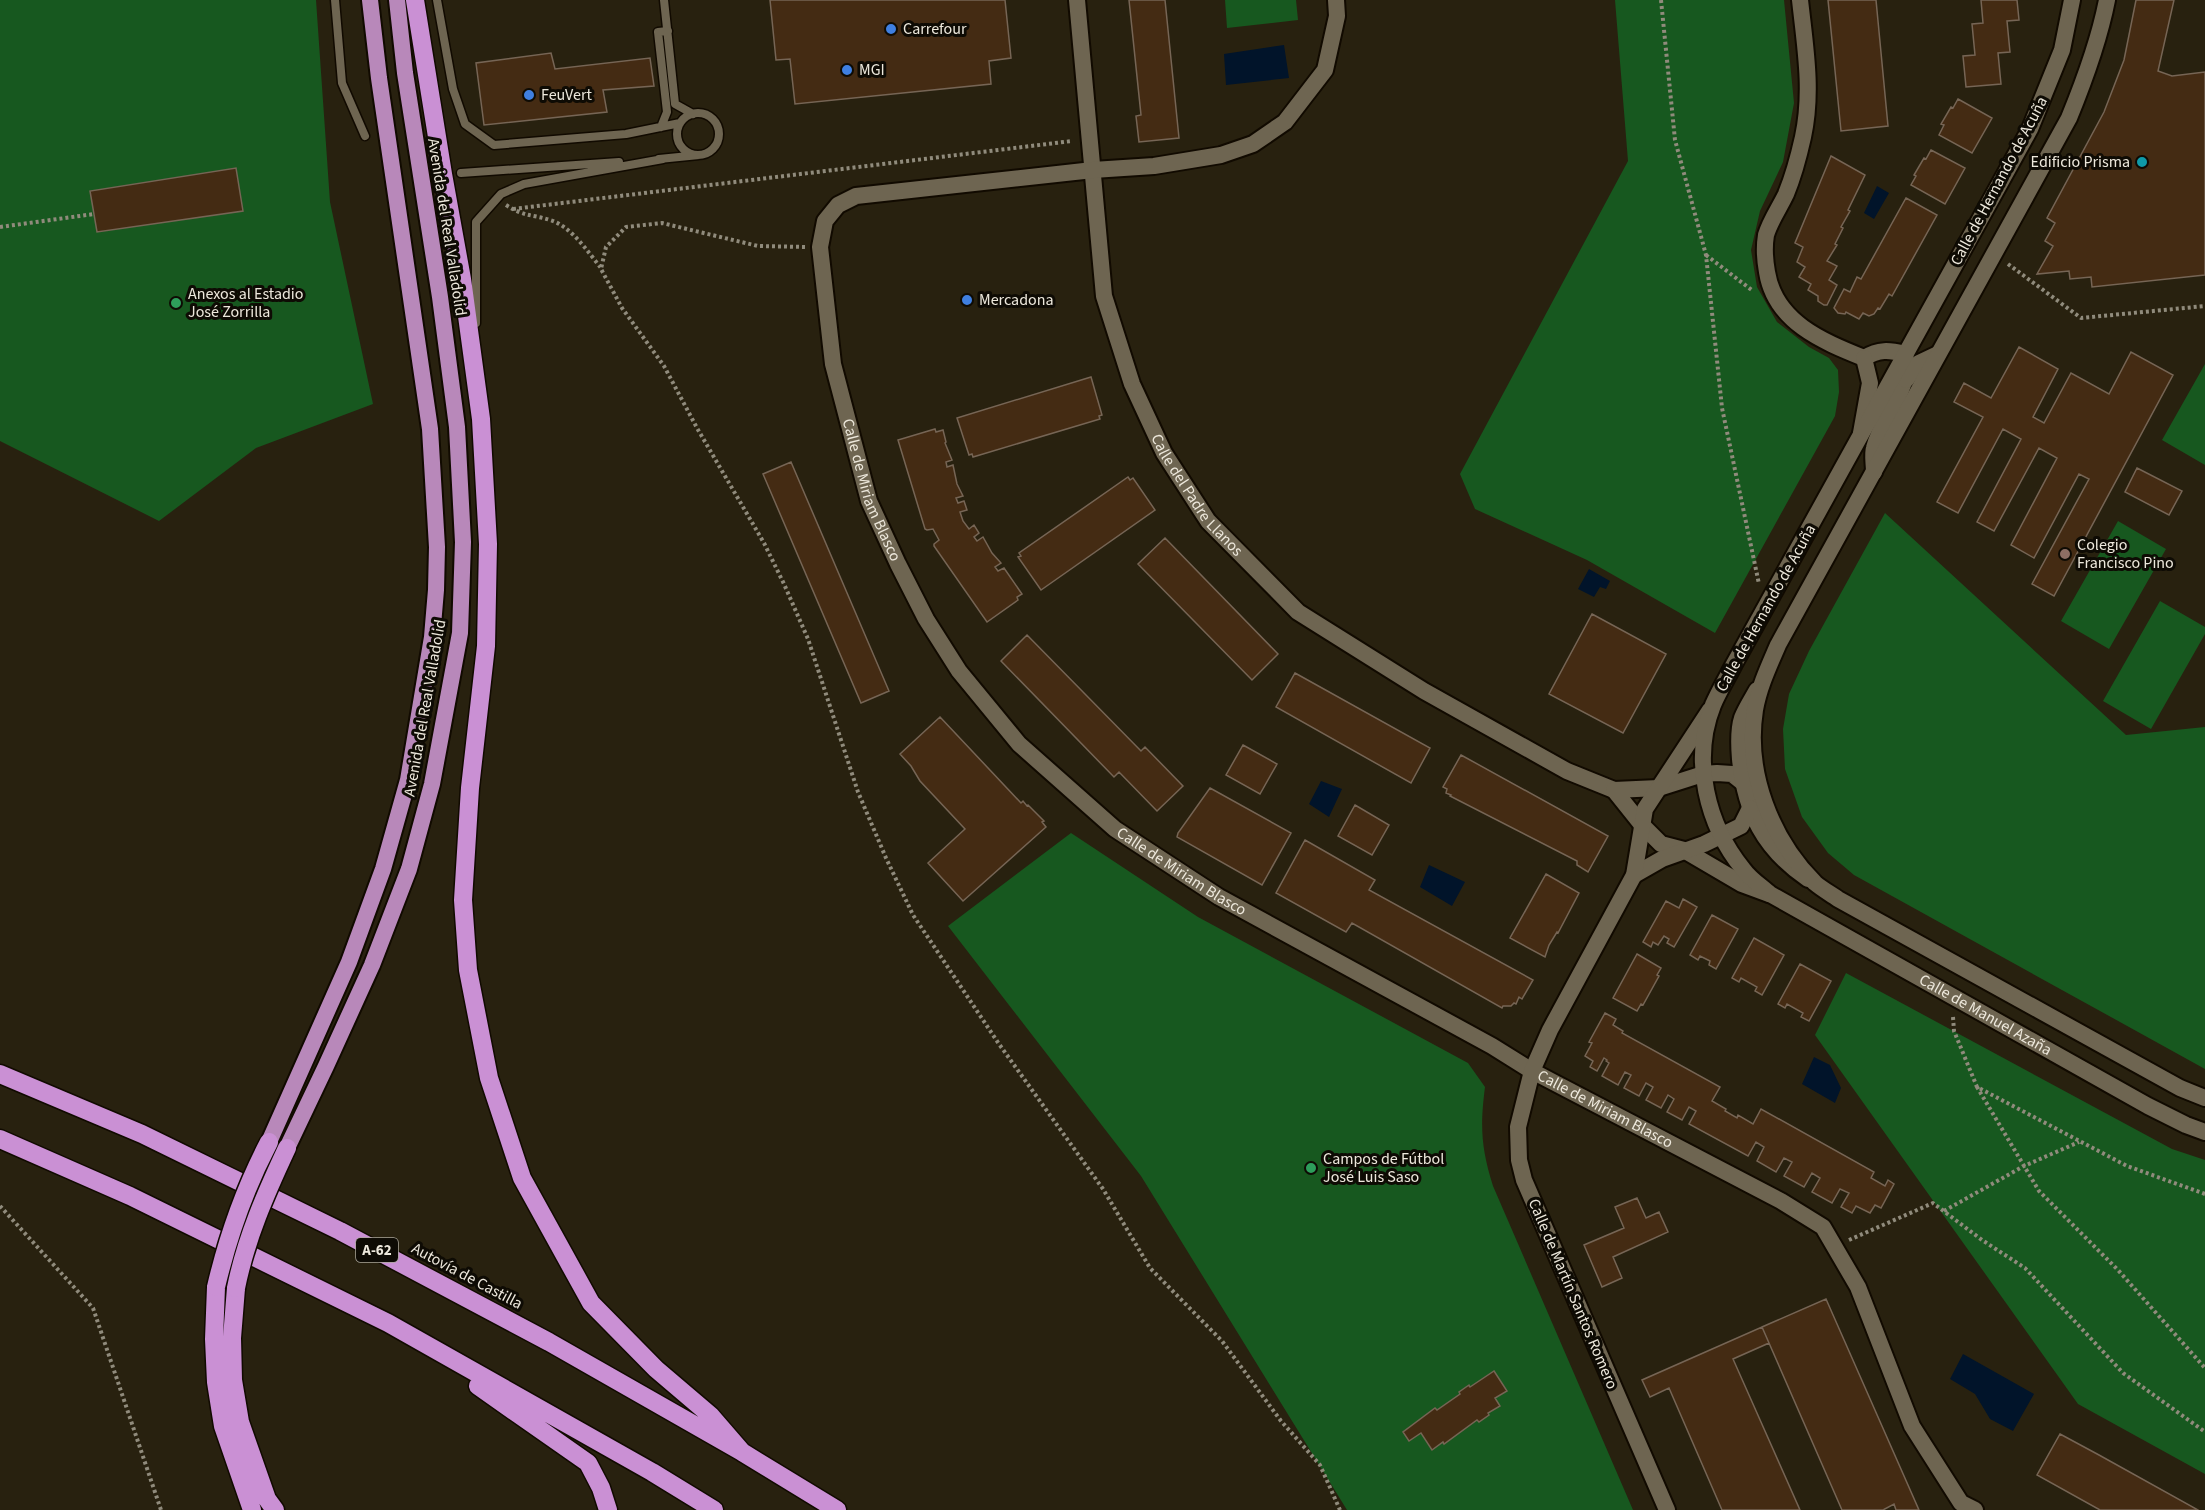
<svg xmlns="http://www.w3.org/2000/svg" width="2205" height="1510" viewBox="0 0 2205 1510" font-family="'Source Sans 3',sans-serif">
  <style>
    .green { fill: #17581f }
    .water { fill: #01142a }
    .building { fill: #442b13; stroke: #766555; stroke-width: 1.5 }
    .lines { fill: none; stroke-linecap: round; stroke-linejoin: round }
    .service-casing { stroke: #110a00; stroke-width: 11 }
    .minor-casing { stroke: #110a00; stroke-width: 20 }
    .tertiary-casing { stroke: #110a00; stroke-width: 20 }
    .trunk-casing { stroke: #110a00; stroke-width: 20 }
    .motorway-casing { stroke: #110a00; stroke-width: 21 }
    .path { stroke: #908b7c; stroke-width: 4; stroke-dasharray: 3 3; stroke-linecap: butt }
    .service { stroke: #6e6551; stroke-width: 8 }
    .minor { stroke: #6e6551; stroke-width: 16 }
    .tertiary { stroke: #6e6551; stroke-width: 16 }
    .trunk { stroke: #b888ba; stroke-width: 16 }
    .motorway { stroke: #ca90d4; stroke-width: 18 }
    .motorway-bridge-casing { stroke: #110a00; stroke-width: 21; stroke-linecap: butt }
    .motorway-bridge { stroke: #ca90d4; stroke-width: 18 }
    .shop-dot { fill: #3f7fe0; stroke: #0e0b04; stroke-width: 2 }
    .culture-dot { fill: #0f9aa8; stroke: #0e0b04; stroke-width: 2 }
    .leisure-dot { fill: #2e9e5b; stroke: #0e0b04; stroke-width: 2 }
    .education-dot { fill: #8d6e63; stroke: #0e0b04; stroke-width: 2 }
    .labels { text-anchor: middle; dominant-baseline: central; stroke-width: 6; stroke-linejoin: round; paint-order: stroke }
    .shield { fill: #0e0b04; stroke: #aaa69b; stroke-width: 1.5 }
    .shield-label { font-size: 15px; font-weight: bold; fill: #ede8dc }
    .poi-label { font-size: 16px; fill: #ede8dc; stroke: #0e0b04; text-anchor: start }
    .street-label { font-size: 16px; fill: #ede8dc; stroke: #0e0b04 }
  </style>
  <rect width="100%" height="100%" fill="#28210f"/>
  <path class="green" d="M0,0H316L330,202L373,404L256,448L159,521L0,441Z
    M1225,0H1296L1298,20L1227,28Z
    M1615,0H1784L1794,103L1783,162L1760,211L1751,250L1757,287L1777,322L1809,347L1829,358L1838,370L1839,392L1835,416L1715,633L1587,560L1475,509L1460,474L1628,161Z
    M2205,364V465L2162,440Z
    M1885,513L2126,735L2205,727V1069L1854,875L1828,853L1802,817L1785,769L1783,729L1789,694L1809,651Z
    M2118,521L2166,549L2109,649L2061,621Z
    M2160,601L2205,627V634L2151,729L2103,701Z
    M1071,833L1198,917L1468,1063L1485,1087C1480,1127 1481,1147 1493,1186L1633,1510H1347L1141,1176L948,926Z
    M1846,973L2172,1149L2205,1160V1474L2078,1404L1815,1035Z"/>
  <path class="water" d="M1284,45L1289,78L1226,85L1224,54Z
    M1877,186L1889,193L1874,219L1864,213Z
    M1589,569L1610,581L1606,589L1600,587L1594,597L1578,589Z
    M1321,781L1342,789L1329,817L1309,804Z
    M1429,865L1465,882L1452,906L1420,887Z
    M1814,1057L1830,1065L1841,1088L1835,1103L1802,1084Z
    M1963,1354L2034,1394L2013,1431L1990,1419L1975,1394L1950,1379Z"/>
  <path class="building" d="M770,0H1005L1011,58L989,61L991,84L795,104L790,59L776,60Z
    M1129,0H1165L1179,138L1139,142L1136,116L1141,115Z
    M1828,0H1876L1888,126L1841,131Z
    M1981,0H2017L2019,20L2007,21L2010,52L1998,53L2001,84L1966,87L1963,56L1975,55L1972,24L1983,23Z
    M2136,0H2174L2158,71L2172,76L2205,72V275L2092,287L2091,277L2070,279L2069,271L2037,274L2053,246L2045,241L2055,223L2047,218L2104,112L2124,60Z
    M551,53L555,69L650,58L654,86L603,90L607,112L484,125L476,63Z
    M1958,99L1992,118L1972,153L1939,135L1944,125L1941,124L1951,107L1953,108Z
    M1931,150L1965,168L1945,204L1911,185L1916,176L1914,175L1924,158L1926,159Z
    M1831,156L1865,175L1848,210L1850,211L1841,227L1843,228L1835,244L1837,245L1827,261L1837,266L1829,280L1837,285L1827,305H1824L1818,301V296L1808,290L1811,284L1799,277L1805,267L1797,262L1803,247L1795,243Z
    M236,168L243,211L97,232L90,191Z
    M236,168L243,211L97,232L90,191Z
    M1906,198L1937,215L1892,296L1889,294L1880,309L1878,308L1874,314L1869,316L1863,313L1859,319L1846,312L1845,314L1838,313L1834,308L1844,289L1850,292L1857,277L1861,279Z
    M2019,347L2058,369L2033,417L2044,423L2071,373L2109,394L2131,352L2173,375L2054,596L2032,584L2089,479L2079,474L2034,558L2011,545L2057,458L2039,448L1994,531L1977,522L2021,439L2003,429L1958,513L1937,502L1983,417L1954,402L1964,383L1991,398Z
    M1091,377L1102,415L1099,416L1100,419L973,457L972,454L969,455L957,418Z
    M935,429L936,432L943,430L946,442L945,443L952,460L946,462L947,467L953,465L957,484L963,496L956,498L958,503L964,501L967,510L960,512L963,521L969,529L974,525L979,533L974,537L977,541L983,537L992,553L1001,563L995,567L998,571L1004,568L1022,594L1017,597L1018,600L987,622L934,546V544L939,540L933,529L927,530L925,529L898,440Z
    M791,462L889,691L861,703L763,474Z
    M2137,468L2182,491L2169,515L2125,492Z
    M1128,477L1130,480L1133,478L1155,510L1041,590L1018,557L1021,556L1019,553Z
    M1165,538L1278,654L1252,680L1138,564Z
    M1592,614L1666,654L1623,733L1549,694Z
    M1027,635L1141,751L1145,747L1183,786L1157,811L1119,772L1114,777L1001,661Z
    M1295,673L1430,748L1411,783L1276,707Z
    M940,717L1021,803L1023,801L1027,806L1028,805L1044,821L1042,822L1046,827L963,901L928,863L965,829L920,781L911,766L900,754Z
    M1243,745L1277,764L1260,794L1226,775Z
    M1461,755L1608,836L1588,872L1577,865V861L1450,796L1451,795L1446,793L1447,789L1443,787Z
    M1210,788L1291,833L1262,885L1177,837L1178,833Z
    M1355,805L1389,825L1372,855L1338,836Z
    M1305,840L1375,880L1369,890L1533,980L1522,999L1519,997L1516,1004L1514,1003L1511,1006H1503L1502,1008L1352,923L1346,932L1276,893Z
    M1546,874L1579,893L1558,933L1557,932L1549,945L1545,957L1510,938Z
    M1683,899L1697,907L1674,947L1667,943L1669,939L1664,936L1658,945L1653,942L1651,947L1643,942L1666,901L1679,908Z
    M1712,915L1738,929L1716,969L1709,965L1710,961L1700,956L1698,960L1690,955Z
    M1754,938L1784,955L1762,995L1755,991L1757,987L1741,978L1739,982L1732,978Z
    M1637,954L1661,968L1657,975L1659,976L1643,1005L1641,1004L1637,1011L1613,998Z
    M1800,964L1831,981L1809,1021L1801,1017L1803,1013L1787,1004L1785,1008L1778,1004Z
    M1605,1013L1616,1019L1613,1025L1623,1031L1622,1033L1720,1087L1712,1101L1726,1109L1725,1111L1737,1118L1738,1115L1753,1124L1761,1109L1874,1172L1871,1178L1885,1186L1888,1180L1894,1184L1881,1208L1875,1205L1870,1213L1856,1206L1852,1213L1841,1207L1849,1193L1840,1189L1832,1203L1812,1192L1820,1178L1812,1173L1804,1187L1784,1176L1792,1162L1784,1158L1776,1172L1757,1161L1764,1147L1756,1142L1748,1156L1689,1124L1696,1111L1689,1107L1682,1120L1667,1112L1674,1099L1668,1095L1661,1108L1646,1100L1653,1087L1646,1083L1639,1096L1624,1088L1631,1075L1625,1072L1618,1085L1602,1076L1609,1063L1606,1061L1607,1060L1604,1058L1597,1071L1590,1067L1593,1061L1585,1056L1592,1043L1589,1042Z
    M1637,1198L1646,1218L1659,1212L1668,1232L1613,1257L1622,1278L1602,1287L1584,1245L1624,1228L1615,1207Z
    M1826,1299L1919,1510H1896L1894,1504L1883,1510H1842L1762,1327Z
    M1762,1327L1769,1343L1733,1359L1800,1510H1722L1669,1388L1650,1397L1642,1380Z
    M1494,1371L1507,1391L1495,1398L1500,1406L1488,1413L1489,1415L1479,1422L1477,1420L1444,1444L1443,1442L1432,1450L1421,1433L1409,1441L1403,1432L1435,1408L1437,1410L1460,1394L1459,1392L1469,1385L1470,1387Z
    M2060,1434L2099,1455L2198,1510H2100L2037,1475Z"/>
  <g class="lines">
    <g class="service-casing">
      <path id="service" d="M335,0L342,83L365,136
        M437,0L453,89L465,124L494,145L626,134L680,123
        M664,0L675,104L693,114
        M677 134a21 21 0 1 1 42 0a21 21 0 1 1-42 0Z
        M661,127L667,112L658,32L668,31
        M659,159L699,155
        M461,173L619,162
        M476,323V222L501,194L524,184L663,159"/>
    </g>
    <g class="minor-casing">
      <g id="minor">
        <path id="s1" d="M1077,0L1104,296L1132,384L1164,453L1208,521L1298,612L1424,691L1567,771L1614,790L1659,788L1703,774L1717,773L1732,774L1742,782"/>
        <path id="s2" d="M1336,0L1337,16L1325,70L1285,122L1253,144L1221,155L1154,166L1093,170L856,196L838,205L825,221L820,247L833,364L869,501L898,564L926,619L959,671L1019,744L1115,829L1219,897L1492,1046L1532,1071L1781,1201L1823,1227L1858,1287L1912,1426L1961,1503L1975,1510"/>
        <path d="M1800,0C1805,46 1813,91 1803,137C1799,155 1793,177 1786,194C1780,207 1770,221 1766,235C1764,247 1765,261 1767,272C1775,322 1822,341 1864,358"/>
        <path d="M1864,358C1879,349 1889,350 1905,354C1913,389 1882,416 1874,448C1872,455 1874,464 1874,472"/>
        <path d="M1906,380L1919,363L1938,354"/>
        <path d="M1861,433L1870,383L1864,358"/>
        <path d="M1757,690C1752,699 1746,708 1742,718C1738,730 1739,747 1740,759C1745,812 1764,849 1808,879"/>
        <path d="M1614,790L1642,825L1661,844L1684,850L1742,884L1769,894"/>
        <path d="M1634,875L1662,859L1704,844L1741,826L1750,808"/>
        <path d="M1667,1510L1524,1180L1519,1160L1518,1127L1532,1071L1550,1030L1634,875L1645,809L1710,710"/>
      </g>
    </g>
    <g class="tertiary-casing">
      <g id="tertiary">
        <path id="s3" d="M2072,0L2062,50L2030,129L1734,664C1727,678 1719,691 1713,705C1691,760 1707,825 1743,869C1750,879 1761,886 1770,894L2148,1106L2186,1125L2205,1132"/>
        <path d="M2107,0C2099,41 2085,79 2069,118L1778,645C1769,666 1759,687 1755,710C1745,772 1771,839 1815,883C1822,889 1831,894 1838,899L2180,1088L2205,1098"/>
      </g>
    </g>
    <g class="trunk-casing">
      <path id="trunk" d="M269,1142L349,962L383,869L408,780L432,637L436,590L437,547L430,429L379,78L370,0
        M287,1148L326,1066L372,965L409,869L432,784L460,633L463,542L457,427L440,297L405,73L397,0"/>
    </g>
    <g class="motorway-casing">
      <path id="motorway" d="M415,0L443,174L462,279L481,419L488,544L486,646L470,788L463,900L468,970L489,1078L522,1178L591,1303L656,1369L710,1415L742,1452
        M0,1074L142,1134L340,1231L549,1342L742,1452L837,1510
        M0,1139L130,1196L388,1323L652,1472L714,1510
        M216,1287L214,1339L216,1382L223,1426L252,1510
        M236,1288L232,1338L233,1380L240,1422L267,1499L275,1510
        M478,1386L588,1463L601,1488L608,1510"/>
    </g>
    <path class="path" d="M1661,0L1675,140L1706,255L1722,408L1759,584
      M506,205C525,217 531,214 550,220C571,226 588,252 601,268
      M513,209L1072,141
      M0,227L94,214
      M805,247L758,246L662,223L626,227L606,247L601,269L622,308L664,366L697,428L764,543L784,584L808,639L858,792L886,858L913,915L999,1044L1103,1189L1150,1268L1222,1341L1281,1421L1320,1465L1340,1510
      M1706,255L1753,291
      M2008,264L2081,318L2205,306
      M1953,1017L1954,1031L1977,1087
      M2205,1194L2127,1166L1977,1087L2039,1191L2118,1270L2205,1368
      M0,1206L93,1308L161,1510
      M1944,1211L2024,1166L2079,1142
      M1849,1240L1933,1203L1982,1240L2025,1268L2123,1373L2205,1432"/>
    <use href="#service" class="service"/>
    <use href="#minor" class="minor"/>
    <use href="#tertiary" class="tertiary"/>
    <use href="#trunk" class="trunk"/>
    <use href="#motorway" class="motorway"/>
    <g class="motorway-bridge-casing">
      <path id="motorway-bridge" d="M216,1287C228,1236 245,1188 269,1142
        M236,1288C246,1238 266,1193 287,1148"/>
    </g>
    <use href="#motorway-bridge" class="motorway-bridge"/>
  </g>
  <g class="shop-dot">
    <circle cx="891" cy="29" r="6"/>
    <circle cx="847" cy="70" r="6"/>
    <circle cx="529" cy="95" r="6"/>
    <circle cx="967" cy="300" r="6"/>
  </g>
  <circle class="culture-dot" cx="2142" cy="162" r="6"/>
  <g class="leisure-dot">
    <circle cx="176" cy="303" r="6"/>
    <circle cx="1311" cy="1168" r="6"/>
  </g>
  <circle class="education-dot" cx="2065" cy="554" r="6"/>
  <g class="labels">
    <rect class="shield" x="356" y="1238" width="42" height="24" rx="4.5"/>
    <g class="shield-label">
      <text x="377" y="1250">A-62</text>
    </g>
    <g class="poi-label">
      <text x="903" y="29">Carrefour</text>
      <text x="859" y="70">MGI</text>
      <text x="541" y="95">FeuVert</text>
      <text x="2130" y="162" text-anchor="end">Edificio Prisma</text>
      <text x="188" y="294">Anexos al Estadio<tspan x="188" dy="18">José Zorrilla</tspan></text>
      <text x="979" y="300">Mercadona</text>
      <text x="2077" y="545">Colegio<tspan x="2077" dy="18">Francisco Pino</tspan></text>
      <text x="1323" y="1159">Campos de Fútbol<tspan x="1323" dy="18">José Luis Saso</tspan></text>
    </g>
    <g class="street-label">
      <text transform="translate(1999 181) rotate(-62)">Calle de Hernando de Acuña</text>
      <text transform="translate(447 227) rotate(81)">Avenida del Real Valladolid</text>
      <text stroke="none"><textPath href="#s2" startOffset="894">Calle de Miriam Blasco</textPath></text>
      <text stroke="none"><textPath href="#s1" startOffset="519">Calle del Padre Llanos</textPath></text>
      <text transform="translate(1766 608) rotate(-61)">Calle de Hernando de Acuña</text>
      <text transform="translate(425 708) rotate(-80)">Avenida del Real Valladolid</text>
      <text stroke="none"><textPath href="#s2" startOffset="1398">Calle de Miriam Blasco</textPath></text>
      <text stroke="none"><textPath href="#s3" startOffset="1252">Calle de Manuel Azaña</textPath></text>
      <text stroke="none"><textPath href="#s2" startOffset="1884">Calle de Miriam Blasco</textPath></text>
      <text transform="translate(467 1276) rotate(28)">Autovía de Castilla</text>
      <text transform="translate(1573 1294) rotate(67)">Calle de Martín Santos Romero</text>
    </g>
  </g>
</svg>
